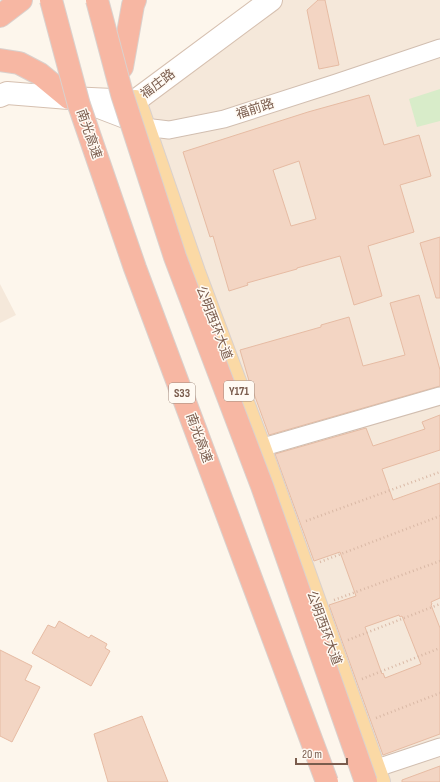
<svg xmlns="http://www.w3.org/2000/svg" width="440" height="782" viewBox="0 0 440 782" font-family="'Sofia Sans Condensed','Noto Sans SC',sans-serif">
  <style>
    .residential { fill: #f5e8da }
    .green { fill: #d8ecc9 }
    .building { fill: #f3d5c3; stroke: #e6bba3; fill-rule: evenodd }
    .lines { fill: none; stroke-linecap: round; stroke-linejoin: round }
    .street-casing { stroke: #d1beb0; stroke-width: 19 }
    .secondary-casing { stroke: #d6c0b0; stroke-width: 24 }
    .primary-casing { stroke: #dad1cd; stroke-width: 24 }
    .highway-casing { stroke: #dad1cd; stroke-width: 24 }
    .path { stroke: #d9b8a5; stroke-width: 2.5; stroke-dasharray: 1 3; stroke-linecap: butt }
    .street { stroke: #fff; stroke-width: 17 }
    .secondary { stroke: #fff; stroke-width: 22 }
    .primary { stroke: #fbd9a5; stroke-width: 22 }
    .highway { stroke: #f7b7a3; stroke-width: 22 }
    .highway-bridge-casing { stroke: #dad1cd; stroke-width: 24; stroke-linecap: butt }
    .highway-bridge { stroke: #f7b7a3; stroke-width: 22 }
    .labels { text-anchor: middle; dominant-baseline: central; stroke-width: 3; stroke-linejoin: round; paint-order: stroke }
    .shield { fill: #fffaf3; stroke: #a28b7f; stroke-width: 1 }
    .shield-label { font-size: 12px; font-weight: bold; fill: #7a5c4d }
    .street-label { font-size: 13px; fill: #7a5c4d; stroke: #fffaf3 }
  </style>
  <rect width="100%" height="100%" fill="#fdf6ec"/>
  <path class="residential" d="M271,0H440V782H379L135,101Z
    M0,284L16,315L0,323Z"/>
  <path class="green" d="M440,89V121L417,127L409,99Z"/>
  <path class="building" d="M318,0H325L339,65L319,69L307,10Z
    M369,95L384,145L419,135L431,176L400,185L414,232L368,246L382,296L354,305L340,256L297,268V269L247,283L248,285L229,291L213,236L210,237L183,152L308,112ZM299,161L316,219L291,226L273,170Z
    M440,237V298H436L420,243Z
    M419,295L440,370V386L269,435L253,391H252L240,350L321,327V325L349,317L363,366L405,355L390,303Z
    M440,415V450L382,469L393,500L440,483V598L431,602L432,604L431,605L440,628V734L383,755L329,605L356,596L340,552L314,561L275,454L366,428L373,446L425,429L422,422ZM399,615L400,617L402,616L421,664L385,678L383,673L382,674L365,627Z
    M59,621L89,638L91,635L107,644L105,648L110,651L91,686L32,653L48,625L55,628Z
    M0,650L32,666L25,680L40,687L12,742L0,736Z
    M142,716L168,782H108L94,734Z
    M440,766V782H402V780Z"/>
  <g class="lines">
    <g class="street-casing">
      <path id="street" d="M79,102L144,127L169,130L224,119L336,83L440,48
        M260,448L440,396
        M374,769L440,747"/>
    </g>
    <g class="secondary-casing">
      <path id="secondary" d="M0,96L7,93L69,98L135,101L271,0"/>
    </g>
    <g class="primary-casing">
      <path id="primary" d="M135,101L194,272L260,448L379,782"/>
    </g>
    <g class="highway-casing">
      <path id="highway" d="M0,16L21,0
        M0,60L19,63L40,74L69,98
        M122,67L133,5L135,0"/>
    </g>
    <path class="path" d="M306,521L440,472
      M320,562L440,516
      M334,600L440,561
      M348,640L440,604
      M362,679L440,648
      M376,718L440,693"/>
    <use href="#street" class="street"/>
    <use href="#secondary" class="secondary"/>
    <use href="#primary" class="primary"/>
    <use href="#highway" class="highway"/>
    <g class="highway-bridge-casing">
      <path id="highway-bridge" d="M51,0L79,105L135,268L327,782
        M97,0L122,94L175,257L262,486L366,782"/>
    </g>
    <use href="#highway-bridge" class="highway-bridge"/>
  </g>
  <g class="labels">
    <g class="shield">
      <rect x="224" y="381" width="30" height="20" rx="3"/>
      <rect x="169" y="383" width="26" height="20" rx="3"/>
    </g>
    <g class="shield-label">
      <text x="239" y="391">Y171</text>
      <text x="182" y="393">S33</text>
    </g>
    <g class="street-label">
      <text transform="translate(158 84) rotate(-37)">福庄路</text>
      <text transform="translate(255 109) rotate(-18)">福前路</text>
      <text transform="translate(89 134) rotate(71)">南光高速</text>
      <text transform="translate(214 323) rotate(69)">公明西环大道</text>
      <text transform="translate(199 438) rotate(70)">南光高速</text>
      <text transform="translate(324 628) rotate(70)">公明西环大道</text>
    </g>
  </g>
  <path d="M296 758v6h51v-6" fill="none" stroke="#7a5c4d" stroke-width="2"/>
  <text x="302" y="758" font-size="12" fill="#7a5c4d" stroke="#fffaf3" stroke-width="3" paint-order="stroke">20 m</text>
</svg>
